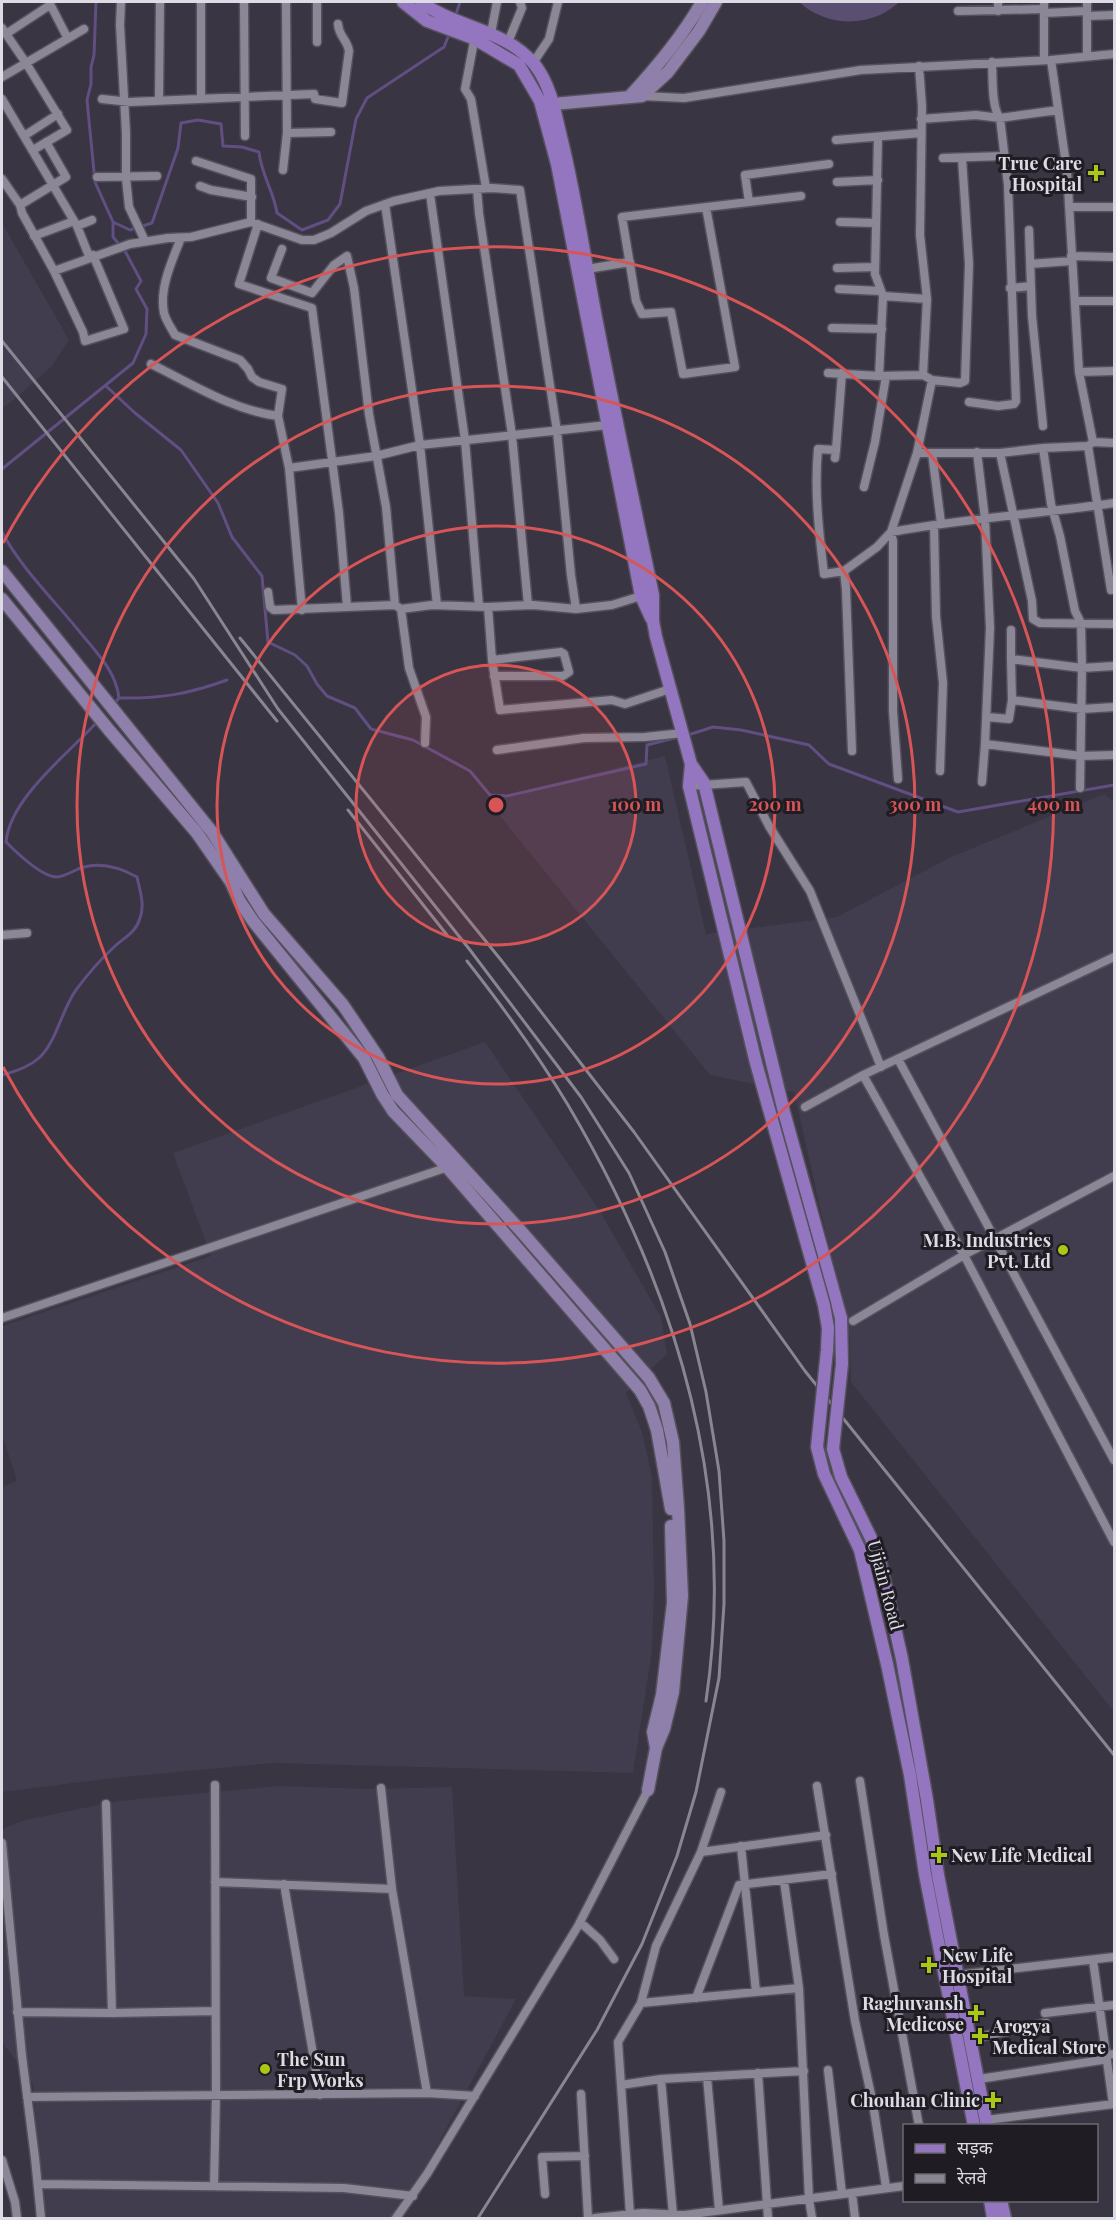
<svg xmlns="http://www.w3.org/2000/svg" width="1116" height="2220" viewBox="0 0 1116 2220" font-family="'Playfair Display','Noto Sans Devanagari',serif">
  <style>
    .built { fill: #423c4f }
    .green { fill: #5a4e71 }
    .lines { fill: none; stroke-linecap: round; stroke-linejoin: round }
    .stream { stroke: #614e83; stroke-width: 3 }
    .street-casing { stroke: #55515c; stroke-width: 11 }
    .secondary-casing { stroke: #55515c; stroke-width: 15 }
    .primary-casing { stroke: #55515c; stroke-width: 15 }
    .street { stroke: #8c8796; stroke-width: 8 }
    .secondary { stroke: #8f7fab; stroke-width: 12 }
    .primary { stroke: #9376bf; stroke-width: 12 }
    .rail { stroke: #898691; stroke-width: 3 }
    .primary-bridge-casing { stroke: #55515c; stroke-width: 15; stroke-linecap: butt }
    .primary-bridge { stroke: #9376bf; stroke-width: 12 }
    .ring { fill: none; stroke: #d85557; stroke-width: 3 }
    .poi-dot { fill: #aac717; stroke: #1f1d23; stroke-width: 2 }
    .labels { text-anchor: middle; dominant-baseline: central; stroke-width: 6; stroke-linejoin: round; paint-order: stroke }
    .poi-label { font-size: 18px; font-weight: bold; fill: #dddbe3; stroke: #1f1d23; text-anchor: end }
    .street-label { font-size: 18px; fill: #dddbe3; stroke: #1f1d23 }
    .centre { fill: #d85557; stroke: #1f1d23; stroke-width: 3 }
    .ring-label { font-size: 18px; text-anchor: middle; font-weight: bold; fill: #d85557; stroke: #1f1d23; stroke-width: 6; stroke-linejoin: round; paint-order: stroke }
  </style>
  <rect width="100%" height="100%" fill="#393542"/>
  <path class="built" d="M2,223L69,340L52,366L10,403L2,408Z
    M665,756L706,934L837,917L951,857L1104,794L1114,802V1712L851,1382L850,1340L794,1092L710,1075L487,800Z
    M485,1042L598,1208L661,1317L667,1354L626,1393L642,1432L652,1477L654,1589L652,1651L633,1773L274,1763L113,1778L2,1792V1487L17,1481L2,1434V1326L211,1256L173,1153Z
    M278,1786L371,1789L452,1787L464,1996L516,1999L398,2218H43L33,2084L2,2042V1829L25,1820L118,1801Z"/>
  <path class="green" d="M799,2H900C894,6 887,12 880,15C853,27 821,22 799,2Z"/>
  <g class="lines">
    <path class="stream" d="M455,17L460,2
      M113,222L130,230L152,223L178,148L181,123L198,120L221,124L223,146L242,147L259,152C261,174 274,192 277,213L302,230L328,220L340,204L356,119L367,98L444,47L450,32
      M106,386L135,413L181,450L218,503L232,537L262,576L268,642L295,655L307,666L317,684L327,696L355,708L371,729L413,740L470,771L490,795L507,796L646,764L647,745L678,737
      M2,469L133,363L146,334L147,309L136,289L141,281L125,251L113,237V222L95,182L87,100L91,84V67L94,55L96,2
      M2,532C21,568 53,599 79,631C96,652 116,671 119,698L114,704
      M119,698C159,699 189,694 227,680
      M688,735L713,727L741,730L809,745L829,764L958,812L1114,785
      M2,1075C14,1072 29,1067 39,1058C56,1043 62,1009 76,990C87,975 100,960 113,948C123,938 136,933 140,918C145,905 140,891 137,877C119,867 98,861 78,869C72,872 63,877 56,877C41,876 17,853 6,842C10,798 68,754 97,722"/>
    <g class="street-casing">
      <path id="street" d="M49,2L67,37
        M121,2L120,25L126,133V178L129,207L145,241
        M201,2V97
        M244,2L245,136
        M1044,2V60
        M958,11L1043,9
        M998,11V2
        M1044,13L1087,11
        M1088,16L1114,15
        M2,28L26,63L67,130L33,150
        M491,33L497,2
        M6,34L50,5
        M475,36L465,89L471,99L486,188
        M317,42V2
        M508,42L522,8L520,2
        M1087,56V2
        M1051,60L1067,171L1079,372L1093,442
        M533,63L549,39L558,2
        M919,66L922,106L920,235L927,299L923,375
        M2,77L84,29
        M642,96L684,98L861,70L1051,60L1114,54
        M2,99L77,226L89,256
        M102,99L130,102L314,94L315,99L342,103L349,51C347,39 339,37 338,24
        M159,99L160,2
        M921,119L976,115L1000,118L1058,110
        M287,133L331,132
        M24,136L58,114
        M878,137L875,274L883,296L927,299
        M836,140L921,133
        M943,158L1004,156
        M196,161L251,179V222
        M283,170L287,133L286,2
        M97,177L157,176
        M2,179L20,205L22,213L54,271L83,332L85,341L124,329L93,255
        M837,182L878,180
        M200,186L211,190L252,197
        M477,189L479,213L512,435L528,605
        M430,194L465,440L479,606
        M749,202L745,175L829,164
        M385,204L420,445L437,605
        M20,205L66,177L46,142
        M706,207L735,367L683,374L671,312L642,314L636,301L622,217L801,196
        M1069,207H1114
        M840,222L876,223
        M258,224L239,284L312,308L339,513L347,606
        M77,226L92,220
        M1029,230L1032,316L1043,426
        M34,236L74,221
        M181,238C172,261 159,288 164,313C166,321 172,329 175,335L240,360L248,369L252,377L259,382L282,389L278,416L289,468L302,610
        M282,249L271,278L312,293L334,265L347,256L354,288L369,414L386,507L395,605
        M1071,256L1114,257
        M1030,264L1071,261
        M837,268L875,267
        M587,269L630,262
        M54,271L130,244L168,238L191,237L251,222L302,240H314L331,233L366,211L394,201L439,191L492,188L520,190L557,431L571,575L576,609
        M1010,288L1031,286
        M839,289L880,291
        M1075,301H1114
        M832,328L882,329
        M151,364C192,384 232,410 278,416
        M1079,372L1114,371
        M828,373L879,376L923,375L932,380L960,383L965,381L969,264L962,158
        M879,376L883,296
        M969,402L998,406L1014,404L1016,401L1008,185L1000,118C991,107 993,76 992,62
        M1088,446L1111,590
        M1043,448L1051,504L1060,536L1075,611L1081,623L1082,668L1114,666
        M836,450L842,373
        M977,452L985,519L990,628L985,744L1081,756L1114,755
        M917,453H1000L1043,448L1088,446L1093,442L1114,443
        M932,453L941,523
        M1000,453L1032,601L1033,619L1040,623L1114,624
        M835,458L836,450L818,449C814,491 819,532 824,574L844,571L877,547L891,532L917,453L932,380
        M289,468L376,456L420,445L608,425
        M864,487L875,442L886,376
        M934,525L936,616L943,683L940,771
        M844,571L846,589L852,751
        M268,592L270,607L274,610L395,605L401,609L432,605L488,607L533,605L576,609L612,605L641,596
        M488,607L492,660L500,710L612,700L625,704L670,689
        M401,609L409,668L426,717L425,743
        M1011,630V659
        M492,660L561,652L564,654L569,672L563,676H494
        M1012,700L1082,709L1114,707
        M987,717L1009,719L1012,700L1011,659L1082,668L1080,788
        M497,750L584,738L645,737L683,733
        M898,779L893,711V541L891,532C965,518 1040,514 1114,503
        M982,782L985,744
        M689,786L746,782L769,826L810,891L881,1067
        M2,935L27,933
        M898,1059L1114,1460
        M863,1075L964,1255L1114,1542
        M805,1107L863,1075L1114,957
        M2,1318L451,1166
        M853,1321L964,1255L1114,1176
        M860,1781L884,1935L919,2126
        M817,1786L855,2021L873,2104L886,2187
        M381,1788L392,1889L427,2093
        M106,1804L112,2013
        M2,1843L22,2056L35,2158L41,2218
        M741,1846L756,1992
        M701,1852L826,1835
        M784,1881L799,1988L809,2199L812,2218
        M215,1882L392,1889
        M284,1884L320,2095
        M580,1922L600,1940L614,1959
        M1093,1960L1113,2104
        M957,1975L1114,1957
        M696,1998L739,1885L832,1874
        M641,2003L799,1988
        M17,2012L112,2013L215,2011
        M1045,2013L1114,2005
        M970,2039L1046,2023
        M828,2070L842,2194
        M758,2073L768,2218
        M707,2077L719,2210
        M661,2079L673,2215
        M979,2079L1102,2060L1106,2055L1114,2054
        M621,2085L661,2079L804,2071
        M581,2094L588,2218
        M27,2097L427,2093L475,2096
        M986,2120L1114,2104
        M2,2160L15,2202L17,2218
        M38,2184L344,2188L413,2196
        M214,2186L216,2095L215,1785
        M852,2193L855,2218
        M545,2194L542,2157L585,2156
        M630,2214L618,2042L641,2003L656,1946L701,1852L721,1792
        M396,2218L427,2174L578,1926L648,1790
        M595,2218L643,2213L685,2215L904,2186"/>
    </g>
    <g class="secondary-casing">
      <path id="secondary" d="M629,97C657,67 682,37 702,2
        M545,102L553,104L642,96L668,72L699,31L716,2
        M2,571L212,832L264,914L343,1005L378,1057L397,1095L520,1230L649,1378L664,1403L673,1442L678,1508L682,1596L673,1692L664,1729L656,1748L648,1790
        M2,599L109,730L197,833L231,882L239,900L253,921L364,1058L382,1094L393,1111L447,1167L640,1390L649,1406L657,1430L671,1509
        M656,1748L653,1732L662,1695L673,1603L671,1526"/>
    </g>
    <g class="primary-casing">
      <path id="primary" d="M403,2L427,21L475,39L519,65L540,101L557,164L641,596L651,618
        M421,2C456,28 506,29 535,65C551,86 555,112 561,137C577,201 586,268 599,333C616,421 635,508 653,595V621L656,637L691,764L704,783L784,1112L841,1318
        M691,764L689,786L756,1063
        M902,1659L927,1800L938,1875L987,2126
        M887,1664L910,1775L925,1874L974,2126
        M990,2200L993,2218
        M1001,2200L1005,2218"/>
    </g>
    <use href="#street" class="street"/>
    <use href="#secondary" class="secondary"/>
    <use href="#primary" class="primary"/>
    <path class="rail" d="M2,341L194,579L278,709L470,950L581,1097L629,1173L665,1252L690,1324L706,1392L719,1471L724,1541V1604L719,1678L696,1792L677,1856L642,1944L597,2030L478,2218
      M2,377L277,721
      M240,638L501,960L634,1132L805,1371L1114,1755
      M348,810L447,935
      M467,961C503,1007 538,1055 568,1105C676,1288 738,1488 706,1701"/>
    <g class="primary-bridge-casing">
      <path id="primary-bridge" d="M756,1063L824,1305L828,1328L827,1350L817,1447L824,1474L860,1550L887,1664
        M841,1318L842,1364L833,1449L841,1477L870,1536L880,1561L902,1659"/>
    </g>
    <use href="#primary-bridge" class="primary-bridge"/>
  </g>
  <circle cx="496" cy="805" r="140" fill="#d85557" fill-opacity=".12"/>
  <g class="ring">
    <circle cx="496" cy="805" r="140"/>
    <circle cx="496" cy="805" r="279"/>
    <circle cx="496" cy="805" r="419"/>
    <path d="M3 543A558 558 0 1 1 3 1067"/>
  </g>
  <g class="poi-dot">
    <path d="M1093 164h6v6h6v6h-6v6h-6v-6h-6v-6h6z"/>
    <circle cx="1063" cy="1250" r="6"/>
    <path d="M936 1846h6v6h6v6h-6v6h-6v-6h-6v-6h6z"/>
    <path d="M926 1956h6v6h6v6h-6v6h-6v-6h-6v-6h6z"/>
    <path d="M973 2004h6v6h6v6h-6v6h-6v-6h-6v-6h6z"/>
    <path d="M977 2027h6v6h6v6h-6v6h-6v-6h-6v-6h6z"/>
    <circle cx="265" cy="2069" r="6"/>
    <path d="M990 2091h6v6h6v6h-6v6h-6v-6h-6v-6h6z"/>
  </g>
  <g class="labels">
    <g class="poi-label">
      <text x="1082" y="163">True Care<tspan x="1082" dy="21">Hospital</tspan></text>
      <text x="1051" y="1240">M.B. Industries<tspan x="1051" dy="21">Pvt. Ltd</tspan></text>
      <text x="951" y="1855" text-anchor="start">New Life Medical</text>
      <text x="942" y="1955" text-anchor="start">New Life<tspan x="942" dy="21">Hospital</tspan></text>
      <text x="964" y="2003">Raghuvansh<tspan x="964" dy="21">Medicose</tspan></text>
      <text x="992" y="2026" text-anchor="start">Arogya<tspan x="992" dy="21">Medical Store</tspan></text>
      <text x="277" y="2059" text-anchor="start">The Sun<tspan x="277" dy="21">Frp Works</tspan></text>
      <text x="980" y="2100">Chouhan Clinic</text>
    </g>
    <g class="street-label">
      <text transform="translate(886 1585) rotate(75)">Ujjain Road</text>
    </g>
  </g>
  <circle cx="496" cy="805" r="9" class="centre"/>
  <g class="ring-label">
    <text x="636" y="811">100 m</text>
    <text x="775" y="811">200 m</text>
    <text x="915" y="811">300 m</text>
    <text x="1054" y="811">400 m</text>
  </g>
  <rect width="1116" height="2220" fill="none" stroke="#dddbe3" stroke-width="6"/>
  <rect x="903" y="2124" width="195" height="78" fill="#1f1d23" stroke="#6b6970" stroke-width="1.5"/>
  <rect x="915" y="2144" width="30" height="9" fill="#9376bf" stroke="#6b6970" stroke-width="1.5"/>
  <text x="957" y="2154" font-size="18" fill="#dddbe3">सड़क</text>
  <rect x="915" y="2174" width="30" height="9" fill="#898691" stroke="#6b6970" stroke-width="1.5"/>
  <text x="957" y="2184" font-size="18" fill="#dddbe3">रेलवे</text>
</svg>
